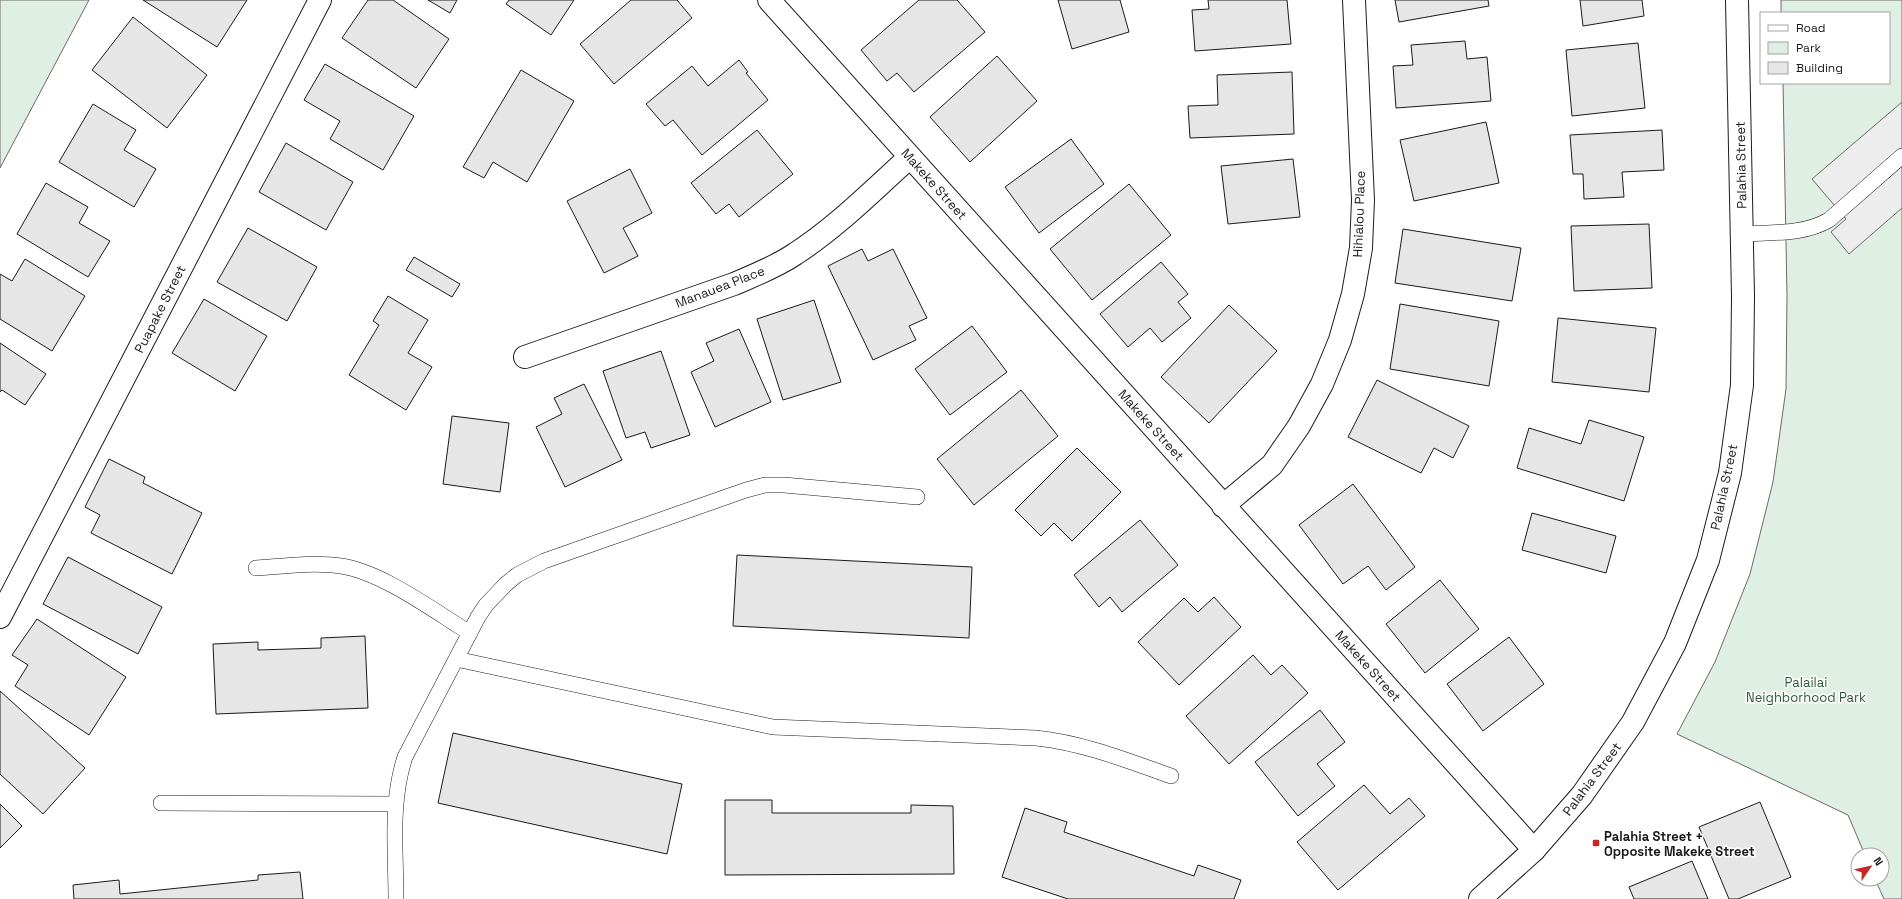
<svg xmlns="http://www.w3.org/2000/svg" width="1902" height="899" viewBox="0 0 1902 899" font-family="'Space Grotesk',sans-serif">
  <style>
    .green { fill: #e0efe3; stroke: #6a6a6a }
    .parking { fill: #ededed; stroke: #6a6a6a }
    .building { fill: #e6e6e6; stroke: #1a1a1a }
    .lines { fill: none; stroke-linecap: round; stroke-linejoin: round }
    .service-casing { stroke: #1a1a1a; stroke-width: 16 }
    .minor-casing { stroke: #1a1a1a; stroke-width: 24 }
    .tertiary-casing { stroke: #1a1a1a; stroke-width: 24 }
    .service { stroke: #fff; stroke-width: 15 }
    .minor { stroke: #fff; stroke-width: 22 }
    .tertiary { stroke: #fff; stroke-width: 22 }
    .poi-dot { fill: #c62828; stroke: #fff; stroke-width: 1.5 }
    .labels { text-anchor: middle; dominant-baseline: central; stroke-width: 3; stroke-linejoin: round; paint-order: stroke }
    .street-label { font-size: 13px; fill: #1a1a1a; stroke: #fff }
    .park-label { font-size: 13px; fill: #2b5a34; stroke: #fff }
    .poi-label { font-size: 13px; font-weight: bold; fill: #1a1a1a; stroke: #fff; text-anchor: start }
  </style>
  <rect width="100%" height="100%" fill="#fff"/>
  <path class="green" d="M0,0H89L0,168Z
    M1781,0H1902V899H1884L1875,879H1882V855H1865L1848,815L1677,734L1715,662L1750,574L1773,482L1786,389L1787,296L1783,83H1889V13H1781Z"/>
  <path class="parking" d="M1902,102V208L1849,254L1831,232L1846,219L1812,179Z"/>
  <path class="building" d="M143,0H247L217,47Z
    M368,0H393L449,39L416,88L342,38Z
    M428,0H457L450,13Z
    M509,0H574L551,35L506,4Z
    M631,0H677L692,18L614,84L580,44Z
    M919,0H957L985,32L914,92L897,73L887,81L861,50Z
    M1058,0H1120L1129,32L1072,49Z
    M1208,0H1287L1291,44L1195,51L1192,10L1209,9Z
    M1395,0H1488L1489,6L1399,22Z
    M1580,0H1642L1644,16L1583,26Z
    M133,17L207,75L167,128L92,70Z
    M1465,41L1467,59L1487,57L1491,101L1396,108L1393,66L1413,65L1411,45Z
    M1638,43L1645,108L1572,116L1566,50Z
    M997,56L1037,101L970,162L930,117Z
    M739,60L748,72L746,73L768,100L702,155L673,120L665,126L646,104L692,66L708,86Z
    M325,64L414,116L383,170L330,139L340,121L304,100Z
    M521,70L574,101L527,182L493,162L484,178L463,167Z
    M1292,72L1294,134L1190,138L1188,106L1218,105L1217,75Z
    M93,104L136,130L124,150L156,169L134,207L59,162Z
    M1486,122L1499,183L1414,201L1400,140Z
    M757,130L793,174L739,217L729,204L716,214L691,183Z
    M1662,130L1664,170L1622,172L1624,197L1584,199L1583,174H1573L1570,135Z
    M1071,139L1104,184L1039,233L1005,187Z
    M286,143L353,182L326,230L259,192Z
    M1293,159L1300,217L1228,224L1221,166Z
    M630,169L652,213L623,228L638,256L604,273L567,201Z
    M46,183L88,207L79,223L110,241L88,277L17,234Z
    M1129,184L1171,235L1092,300L1050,249Z
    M1649,224L1652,288L1574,291L1571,226Z
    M248,228L317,267L287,321L217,282Z
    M1403,229L1521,248L1512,301L1395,283Z
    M862,249L868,261L893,249L927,318L909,326L916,340L873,360L828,266Z
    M414,257L460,284L452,297L406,270Z
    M25,259L85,296L52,351L0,319V274L12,281Z
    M1161,262L1188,294L1178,302L1191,318L1162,342L1150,328L1128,347L1100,314Z
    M388,296L428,320L408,353L432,367L406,410L349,375L379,325L373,321Z
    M204,299L267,336L235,391L172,353Z
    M814,300L841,382L783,400L757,319Z
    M1400,304L1499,321L1489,386L1390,369Z
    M1229,305L1277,351L1209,423L1161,377Z
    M1558,318L1656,328L1649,392L1552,382Z
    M972,326L1007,372L950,415L915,369Z
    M739,329L771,402L715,427L691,372L714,361L706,343Z
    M0,343L46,374L25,405L2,390L0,392Z
    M661,351L690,435L651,448L645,432L626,438L603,371Z
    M1377,380L1469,426L1453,458L1434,448L1421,473L1348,437Z
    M584,384L622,460L565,487L536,427L562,414L554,398Z
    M1021,390L1058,436L974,505L937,459Z
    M452,416L509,423L500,492L443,484Z
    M1589,420L1644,437L1624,501L1517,468L1529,428L1581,444Z
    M1077,448L1121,492L1072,541L1054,523L1041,536L1015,510Z
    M109,459L145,477L143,483L202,513L172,574L91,533L100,515L85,507Z
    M1353,484L1415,567L1386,590L1368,566L1343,584L1299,525Z
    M1532,513L1616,536L1606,573L1522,550Z
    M1140,520L1178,565L1122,612L1110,597L1099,607L1074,575Z
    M737,555L972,567L969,638L733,626Z
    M68,557L162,607L138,654L43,604Z
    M1440,580L1479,629L1425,673L1386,624Z
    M1214,597L1241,627L1179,685L1138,642L1184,598L1198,612Z
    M37,619L126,677L89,735L15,686L28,665L12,655Z
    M365,636L368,708L216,714L213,644L258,642V650L321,648V638Z
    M1509,637L1544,684L1483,731L1447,684Z
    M1253,655L1271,675L1282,665L1308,693L1229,764L1186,716Z
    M0,691L85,768L43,814L0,774Z
    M1320,710L1345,742L1317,764L1335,786L1298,816L1255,762Z
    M453,733L682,784L667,854L438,803Z
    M1364,785L1390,814L1409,798L1425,816L1338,890L1297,842Z
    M725,800H772V813H911V805L953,806L954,874L725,875Z
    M1760,802L1791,877L1738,899H1729L1699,827Z
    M0,804L22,826L0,848Z
    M1025,808L1067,822L1064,832L1194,876L1198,865L1241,880L1234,899H1068L1002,877Z
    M1692,861L1708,899H1634L1629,887Z
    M300,872L303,899H74L73,885L119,880L120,894L258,880V875Z"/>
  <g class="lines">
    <g class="service-casing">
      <path id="service" d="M1742,234C1772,232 1803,235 1829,220L1902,156
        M256,568C284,566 314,562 341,566C382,572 434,611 470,633
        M456,659L773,727L1036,738C1083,743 1126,760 1171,776
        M161,803L396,804
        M396,899C396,852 390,802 405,757L478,617L486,605L506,584L517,575L544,561L746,490L765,485H784L917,497"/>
    </g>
    <g class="minor-casing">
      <path id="minor" d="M769,0L1534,850
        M525,357L734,284C755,275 776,267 795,254C837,227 873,190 910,157
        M1223,506L1272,465L1299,426L1322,384L1340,340L1353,294L1361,248L1363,200L1354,0
        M0,617L320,0"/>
    </g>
    <g class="tertiary-casing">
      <path id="tertiary" d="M1480,899L1534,850L1582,795L1633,722L1675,643L1708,560L1730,473L1742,385L1743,296L1737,0"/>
    </g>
    <use href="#service" class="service"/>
    <use href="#minor" class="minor"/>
    <use href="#tertiary" class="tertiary"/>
  </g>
  <rect class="poi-dot" x="1592" y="839" width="8" height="8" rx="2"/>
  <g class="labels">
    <g class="street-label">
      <text transform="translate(1741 165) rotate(-91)">Palahia Street</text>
      <text transform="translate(934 184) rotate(48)">Makeke Street</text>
      <text transform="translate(1359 214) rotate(-88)">Hihialou Place</text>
      <text transform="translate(720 287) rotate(-21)">Manauea Place</text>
      <text transform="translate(160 309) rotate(-63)">Puapake Street</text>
      <text transform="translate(1151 425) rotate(48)">Makeke Street</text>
      <text transform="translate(1724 487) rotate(-78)">Palahia Street</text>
      <text transform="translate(1368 666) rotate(48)">Makeke Street</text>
      <text transform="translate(1592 779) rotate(-53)">Palahia Street</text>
    </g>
    <g class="park-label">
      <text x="1806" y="682">Palailai<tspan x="1806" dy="15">Neighborhood Park</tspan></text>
    </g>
    <g class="poi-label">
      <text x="1604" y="836">Palahia Street +<tspan x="1604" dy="15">Opposite Makeke Street</tspan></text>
    </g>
  </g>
  <rect x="1760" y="12" width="130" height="72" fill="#ffffff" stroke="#a3a3a3"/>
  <rect x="1768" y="25" width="20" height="6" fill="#ffffff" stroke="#a3a3a3"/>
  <text x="1796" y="32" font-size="12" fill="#1a1a1a">Road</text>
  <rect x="1768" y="42" width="20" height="12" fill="#e0efe3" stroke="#a3a3a3"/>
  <text x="1796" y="52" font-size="12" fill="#1a1a1a">Park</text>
  <rect x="1768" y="62" width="20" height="12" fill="#e6e6e6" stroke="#a3a3a3"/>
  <text x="1796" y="72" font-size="12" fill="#1a1a1a">Building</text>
  <g transform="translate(1870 867) rotate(56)"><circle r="19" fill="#ffffff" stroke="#a3a3a3"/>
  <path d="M0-3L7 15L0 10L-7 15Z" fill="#c62828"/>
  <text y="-6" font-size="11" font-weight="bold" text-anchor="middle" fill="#1a1a1a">N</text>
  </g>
</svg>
